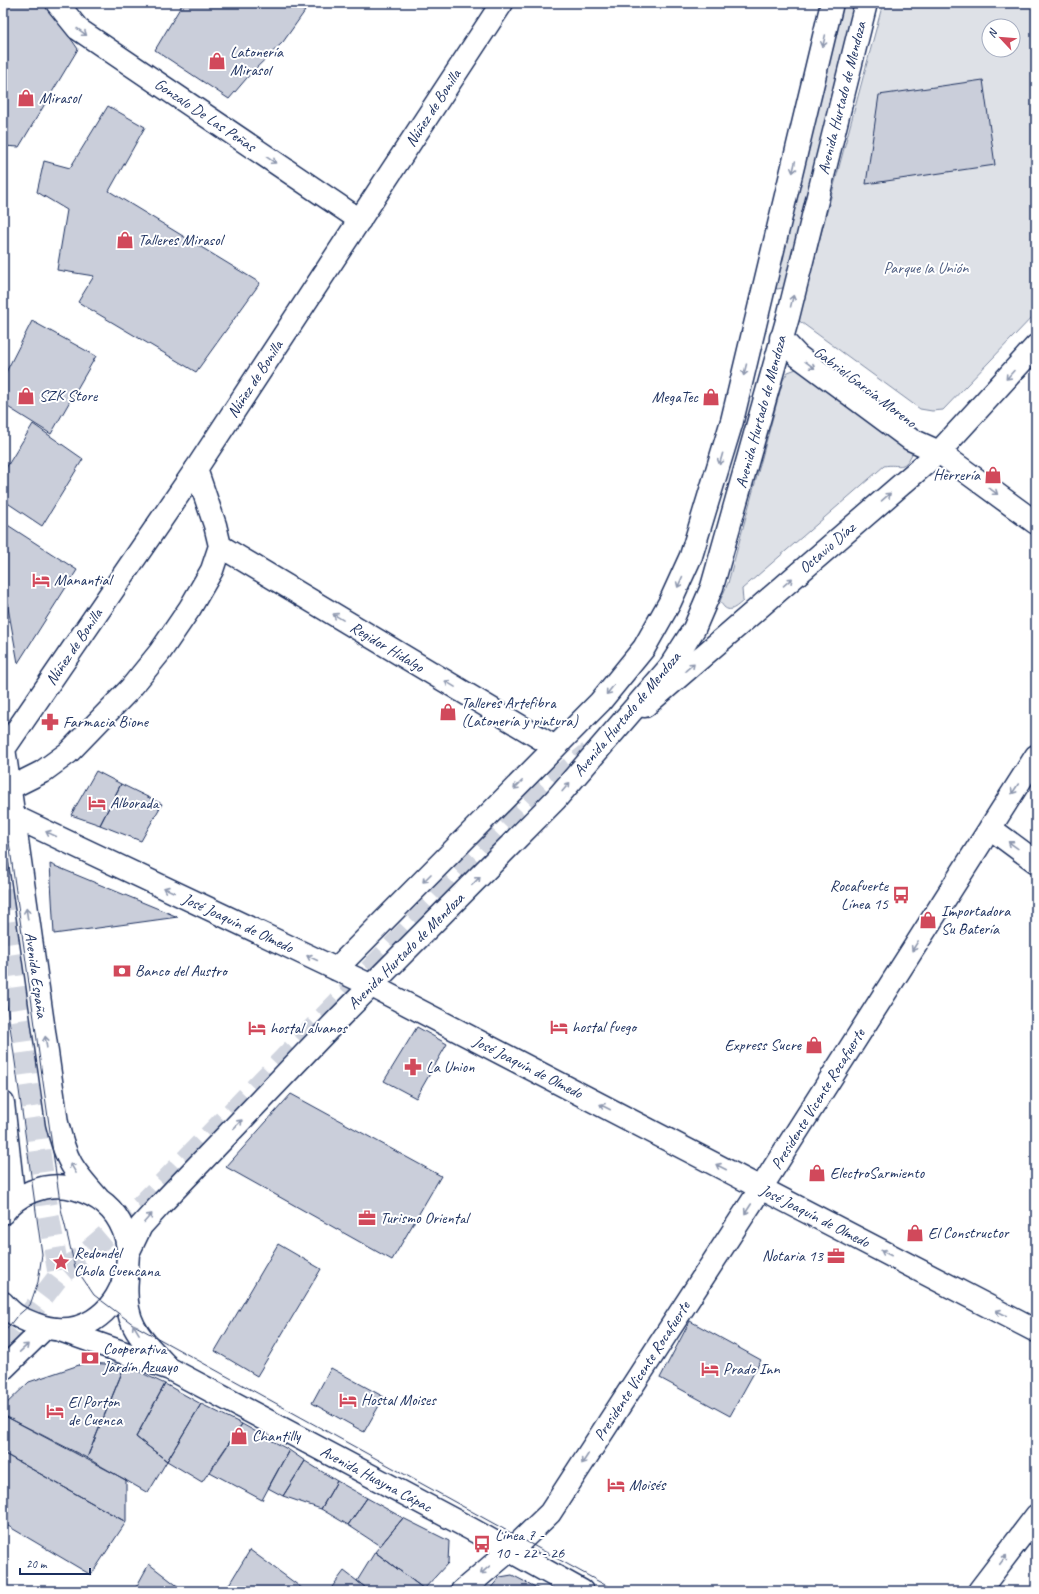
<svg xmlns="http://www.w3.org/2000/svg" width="1039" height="1594" viewBox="0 0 1039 1594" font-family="Caveat,sans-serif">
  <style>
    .green { fill: #dee1e7; stroke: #7c88a2; fill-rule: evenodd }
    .building { fill: #caceda; stroke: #1b2f5e }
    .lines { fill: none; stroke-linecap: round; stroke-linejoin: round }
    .secondary-tunnel { stroke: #d1d5df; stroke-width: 22; stroke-dasharray: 22 11; stroke-linecap: butt }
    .street-casing { stroke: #1b2f5e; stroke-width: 25 }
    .secondary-casing { stroke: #1b2f5e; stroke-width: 25 }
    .street { stroke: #fff; stroke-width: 22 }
    .secondary { stroke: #fff; stroke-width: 22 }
    .tram { stroke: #1b2f5e; stroke-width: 1 }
    .oneway { stroke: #8d97ae }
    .labels { text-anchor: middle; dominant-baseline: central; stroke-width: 4; stroke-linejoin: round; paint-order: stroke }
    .poi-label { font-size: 16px; fill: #1b2f5e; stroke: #fff; text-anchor: start }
    .street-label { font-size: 16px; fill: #1b2f5e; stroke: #fff }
    .park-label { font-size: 16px; fill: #4c5c80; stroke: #fff }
  </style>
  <rect width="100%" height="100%" fill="#fff"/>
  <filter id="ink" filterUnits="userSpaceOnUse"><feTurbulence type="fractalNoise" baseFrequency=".025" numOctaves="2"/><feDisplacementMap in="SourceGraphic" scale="8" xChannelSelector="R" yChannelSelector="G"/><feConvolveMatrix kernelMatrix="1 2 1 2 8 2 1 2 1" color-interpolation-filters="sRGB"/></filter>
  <g filter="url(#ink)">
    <path class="green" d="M842,3H855L786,285L783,288L777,289L774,286Z
      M883,3H1036V313L943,410L932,411L920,409L798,320ZM989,26H1013V50H989Z
      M799,368L911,449L912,454C903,472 899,463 884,466L742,589L743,601C734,609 727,615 720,601L728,583L783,380L788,372Z"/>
    <path class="building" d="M3,3H46L78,49L19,147L3,146Z
      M183,3H287L305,11L283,42L252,72L229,99L155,50Z
      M983,80L995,165L866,184L879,95Z
      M108,106L145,127L109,191L260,283L196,372L78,302L94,276L57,270L67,210L37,192L44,161L70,168Z
      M32,321L96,356L51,434L3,404V378Z
      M33,424L83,459L42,526L3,500V473Z
      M3,522L77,570L18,663L3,580Z
      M96,771L121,784L100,825L71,815Z
      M121,784L162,804L141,841L100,825Z
      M50,864L178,917L54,934Z
      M417,1027L447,1044L416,1098L384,1081Z
      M291,1094L441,1176L392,1260L226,1167Z
      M278,1244L321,1269L257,1376L215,1351Z
      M690,1321L761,1360L730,1416L660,1378Z
      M85,1363L125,1365L87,1458L3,1415V1407L29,1382Z
      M125,1365L165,1384L136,1437L167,1461L148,1493L87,1458Z
      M331,1368L384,1397L364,1432L312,1403Z
      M165,1384L201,1404L167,1461L136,1437Z
      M201,1404L242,1424L202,1482L167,1461Z
      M3,1415L126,1480V1522L3,1453Z
      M242,1424L289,1450L262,1500L210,1472Z
      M289,1450L305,1461L283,1496L268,1488Z
      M3,1453L126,1522L91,1575L3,1523Z
      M305,1461L337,1481L321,1509L283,1496Z
      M337,1481L367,1498L348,1525L321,1509Z
      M367,1498L403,1518L380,1546L348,1525Z
      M403,1518L449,1541L448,1563L424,1589L375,1552Z
      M250,1550L306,1591H225Z
      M375,1552L424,1589L423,1591H370L357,1581Z
      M149,1564L184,1591H134Z
      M344,1571L370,1591H329Z
      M512,1575L543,1591H488L500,1577Z"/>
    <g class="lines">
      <path class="secondary-tunnel" d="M3,889L47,1206L59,1276
        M3,1349L59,1276L145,1202L552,782L589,753"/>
      <g class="street-casing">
        <path id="street" d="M57,3L78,29L360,220
          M781,338L798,356L910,439L939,452L1036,523
          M220,546L555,747
          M645,706L939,452L1036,346
          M10,788L42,772L68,753L130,689L160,652L190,608L212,570L220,546L215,525L196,469
          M990,828L1036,862
          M372,986L1036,1331
          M3,1369L45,1328
          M462,1591L522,1540L550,1513L761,1188L1036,756"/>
      </g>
      <g class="secondary-casing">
        <path id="secondary" d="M3,741L57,1123C66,1161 72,1169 98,1198
          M4,749L196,469L502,3
          M3,815L13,816L372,986
          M336,969L600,702L644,648L670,602L691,556L732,421L832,3
          M3,1103L12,1184L8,1206
          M3,1213C17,1194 44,1183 67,1187C174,1208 125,1359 35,1324C20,1318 14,1316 3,1303
          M129,1251L141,1226L162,1203L340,1017L555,800L669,668L694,629L712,587L788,317L866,3
          M127,1279C123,1322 138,1336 166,1365
          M57,1329L170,1369L471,1529L582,1591
          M979,1591L1036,1516"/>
      </g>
      <use href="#street" class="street"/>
      <use href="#secondary" class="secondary"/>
      <path class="tram" d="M3,795L6,817
        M9,842L61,1209L75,1267L94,1295L134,1325L616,1591
        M3,976L42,1254L38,1282L30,1305L16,1317L3,1334"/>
    </g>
    <defs><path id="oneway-shaft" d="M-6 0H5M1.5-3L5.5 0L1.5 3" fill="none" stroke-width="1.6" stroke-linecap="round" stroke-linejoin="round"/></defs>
    <g class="oneway">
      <use href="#oneway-shaft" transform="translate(82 32) rotate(36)"/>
      <use href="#oneway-shaft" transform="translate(824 41) rotate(103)"/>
      <use href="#oneway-shaft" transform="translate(271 160) rotate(34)"/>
      <use href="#oneway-shaft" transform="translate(794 167) rotate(103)"/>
      <use href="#oneway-shaft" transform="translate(792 301) rotate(-76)"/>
      <use href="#oneway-shaft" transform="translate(810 365) rotate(36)"/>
      <use href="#oneway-shaft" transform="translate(745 370) rotate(104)"/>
      <use href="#oneway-shaft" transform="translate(1010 375) rotate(132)"/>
      <use href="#oneway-shaft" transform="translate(721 459) rotate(106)"/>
      <use href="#oneway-shaft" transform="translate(993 491) rotate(36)"/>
      <use href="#oneway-shaft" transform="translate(886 497) rotate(-41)"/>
      <use href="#oneway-shaft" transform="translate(680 582) rotate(114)"/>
      <use href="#oneway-shaft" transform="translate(788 582) rotate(-41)"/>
      <use href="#oneway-shaft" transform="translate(338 617) rotate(-149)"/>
      <use href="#oneway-shaft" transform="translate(690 667) rotate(-41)"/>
      <use href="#oneway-shaft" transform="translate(450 684) rotate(-149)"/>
      <use href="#oneway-shaft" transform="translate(610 690) rotate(129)"/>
      <use href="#oneway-shaft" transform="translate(518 785) rotate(135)"/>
      <use href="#oneway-shaft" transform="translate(566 787) rotate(-50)"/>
      <use href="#oneway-shaft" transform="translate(1015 789) rotate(123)"/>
      <use href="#oneway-shaft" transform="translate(51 834) rotate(-155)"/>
      <use href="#oneway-shaft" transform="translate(1013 845) rotate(-144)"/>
      <use href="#oneway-shaft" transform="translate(427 878) rotate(135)"/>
      <use href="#oneway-shaft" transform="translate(476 881) rotate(-46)"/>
      <use href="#oneway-shaft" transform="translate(169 890) rotate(-155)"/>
      <use href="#oneway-shaft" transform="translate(27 914) rotate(-98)"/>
      <use href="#oneway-shaft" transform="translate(915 946) rotate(122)"/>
      <use href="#oneway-shaft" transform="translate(312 958) rotate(-155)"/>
      <use href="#oneway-shaft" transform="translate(46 1042) rotate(-98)"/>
      <use href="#oneway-shaft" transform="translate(605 1107) rotate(-153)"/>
      <use href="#oneway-shaft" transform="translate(238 1124) rotate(-46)"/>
      <use href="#oneway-shaft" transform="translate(721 1167) rotate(-153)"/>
      <use href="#oneway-shaft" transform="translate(73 1168) rotate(-120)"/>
      <use href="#oneway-shaft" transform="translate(748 1209) rotate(123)"/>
      <use href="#oneway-shaft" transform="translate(148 1218) rotate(-48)"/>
      <use href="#oneway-shaft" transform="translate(886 1253) rotate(-153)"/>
      <use href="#oneway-shaft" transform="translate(1001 1313) rotate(-153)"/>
      <use href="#oneway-shaft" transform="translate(136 1329) rotate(-121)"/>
      <use href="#oneway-shaft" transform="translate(24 1348) rotate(-43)"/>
      <use href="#oneway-shaft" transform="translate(585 1459) rotate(123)"/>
      <use href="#oneway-shaft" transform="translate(1003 1560) rotate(-53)"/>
      <use href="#oneway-shaft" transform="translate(485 1570) rotate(139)"/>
    </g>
  </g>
  <defs>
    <g id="shop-bare" transform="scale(1.38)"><path d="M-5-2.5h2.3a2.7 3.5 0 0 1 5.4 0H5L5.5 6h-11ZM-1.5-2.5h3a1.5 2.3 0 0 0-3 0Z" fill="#d1495b" stroke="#fff" stroke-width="2.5" paint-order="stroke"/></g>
    <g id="hotel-bare" transform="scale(1.38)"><path d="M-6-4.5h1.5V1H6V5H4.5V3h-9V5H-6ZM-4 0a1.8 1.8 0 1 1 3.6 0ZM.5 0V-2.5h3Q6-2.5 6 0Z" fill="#d1495b" stroke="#fff" stroke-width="2.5" paint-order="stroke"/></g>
    <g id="pharmacy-bare" transform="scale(1.38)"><path d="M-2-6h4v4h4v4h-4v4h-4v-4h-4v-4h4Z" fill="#d1495b" stroke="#fff" stroke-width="2.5" paint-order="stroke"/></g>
    <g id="bus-bare" transform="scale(1.38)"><path d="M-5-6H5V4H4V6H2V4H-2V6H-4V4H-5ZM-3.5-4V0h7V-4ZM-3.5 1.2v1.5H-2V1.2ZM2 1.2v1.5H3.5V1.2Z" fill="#d1495b" stroke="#fff" stroke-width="2.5" paint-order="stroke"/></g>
    <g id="bank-bare" transform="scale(1.38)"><path d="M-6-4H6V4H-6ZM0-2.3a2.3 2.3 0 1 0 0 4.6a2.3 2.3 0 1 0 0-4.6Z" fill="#d1495b" stroke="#fff" stroke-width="2.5" paint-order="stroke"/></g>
    <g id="office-bare" transform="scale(1.38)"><path d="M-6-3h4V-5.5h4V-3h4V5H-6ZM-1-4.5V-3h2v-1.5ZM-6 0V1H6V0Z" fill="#d1495b" stroke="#fff" stroke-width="2.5" paint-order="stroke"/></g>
    <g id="sight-bare" transform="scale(1.38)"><path d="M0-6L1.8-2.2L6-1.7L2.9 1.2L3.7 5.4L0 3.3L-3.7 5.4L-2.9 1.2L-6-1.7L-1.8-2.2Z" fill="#d1495b" stroke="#fff" stroke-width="2.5" paint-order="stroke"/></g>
  </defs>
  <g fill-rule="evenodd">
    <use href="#shop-bare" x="217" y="61"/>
    <use href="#shop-bare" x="26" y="98"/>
    <use href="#shop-bare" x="125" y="240"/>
    <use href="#shop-bare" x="26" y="396"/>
    <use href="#shop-bare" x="711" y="397"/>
    <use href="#shop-bare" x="993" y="475"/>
    <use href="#hotel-bare" x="41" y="580"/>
    <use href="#shop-bare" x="448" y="712"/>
    <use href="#pharmacy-bare" x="50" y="722"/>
    <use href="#hotel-bare" x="97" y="803"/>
    <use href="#bus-bare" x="901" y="895"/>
    <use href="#shop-bare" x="928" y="920"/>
    <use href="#bank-bare" x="122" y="971"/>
    <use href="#hotel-bare" x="559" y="1027"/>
    <use href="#hotel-bare" x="257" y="1028"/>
    <use href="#shop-bare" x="814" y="1045"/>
    <use href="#pharmacy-bare" x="413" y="1067"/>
    <use href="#shop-bare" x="817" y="1173"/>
    <use href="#office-bare" x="367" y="1218"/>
    <use href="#shop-bare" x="915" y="1233"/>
    <use href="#office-bare" x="836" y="1256"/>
    <use href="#sight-bare" x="61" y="1262"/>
    <use href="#bank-bare" x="90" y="1358"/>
    <use href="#hotel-bare" x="710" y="1369"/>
    <use href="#hotel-bare" x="348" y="1400"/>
    <use href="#hotel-bare" x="55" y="1411"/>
    <use href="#shop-bare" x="239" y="1436"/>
    <use href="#hotel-bare" x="616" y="1485"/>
    <use href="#bus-bare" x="482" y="1544"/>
  </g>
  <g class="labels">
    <g class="poi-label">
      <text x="230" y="52">Latonería<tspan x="230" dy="18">Mirasol</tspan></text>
      <text x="39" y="98">Mirasol</text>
      <text x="138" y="240">Talleres Mirasol</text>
      <text x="39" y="396">SZK Store</text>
      <text x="698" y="397" text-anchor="end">MegaTec</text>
      <text x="980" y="475" text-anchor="end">Herrería</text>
      <text x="54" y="580">Manantial</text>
      <text x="461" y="703">Talleres Artefibra<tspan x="461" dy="18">(Latonería y pintura)</tspan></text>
      <text x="63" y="722">Farmacia Bione</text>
      <text x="110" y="803">Alborada</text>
      <text x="888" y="886" text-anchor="end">Rocafuerte<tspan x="888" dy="18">Línea 15</tspan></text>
      <text x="941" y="911">Importadora<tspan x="941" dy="18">Su Batería</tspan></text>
      <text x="135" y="971">Banco del Austro</text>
      <text x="572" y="1027">hostal fuego</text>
      <text x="270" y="1028">hostal alvanos</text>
      <text x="801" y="1045" text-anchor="end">Express Sucre</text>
      <text x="426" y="1067">La Union</text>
      <text x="830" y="1173">ElectroSarmiento</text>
      <text x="380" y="1218">Turismo Oriental</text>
      <text x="928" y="1233">El Constructor</text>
      <text x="74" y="1253">Redondel<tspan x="74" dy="18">Chola Cuencana</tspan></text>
      <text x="823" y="1256" text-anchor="end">Notaria 13</text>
      <text x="103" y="1349">Cooperativa<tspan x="103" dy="18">Jardín Azuayo</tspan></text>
      <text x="723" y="1369">Prado Inn</text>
      <text x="361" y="1400">Hostal Moises</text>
      <text x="68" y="1402">El Porton<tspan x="68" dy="18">de Cuenca</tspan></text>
      <text x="252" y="1436">Chantilly</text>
      <text x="629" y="1485">Moisés</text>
      <text x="495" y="1535">Linea 7 -<tspan x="495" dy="18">10 - 22 - 26</tspan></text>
    </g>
    <g class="street-label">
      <text transform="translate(842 98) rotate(-76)">Avenida Hurtado de Mendoza</text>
      <text transform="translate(433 108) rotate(-57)">Núñez de Bonilla</text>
      <text transform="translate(205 115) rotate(34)">Gonzalo De Las Peñas</text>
      <text transform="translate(255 379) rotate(-57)">Núñez de Bonilla</text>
      <text transform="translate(865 387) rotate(37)">Gabriel García Moreno</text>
      <text transform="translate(761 412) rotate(-75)">Avenida Hurtado de Mendoza</text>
      <text transform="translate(827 548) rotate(-41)">Octavio Díaz</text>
      <text transform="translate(74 647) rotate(-56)">Núñez de Bonilla</text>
      <text transform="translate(387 647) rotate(31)">Regidor Hidalgo</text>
      <text transform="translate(627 714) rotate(-50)">Avenida Hurtado de Mendoza</text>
      <text transform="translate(238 923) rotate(25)">José Joaquín de Olmedo</text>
      <text transform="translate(406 951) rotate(-45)">Avenida Hurtado de Mendoza</text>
      <text transform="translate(36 975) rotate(82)">Avenida España</text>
      <text transform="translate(528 1067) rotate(27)">José Joaquín de Olmedo</text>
      <text transform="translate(818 1099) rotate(-58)">Presidente Vicente Rocafuerte</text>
      <text transform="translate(815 1216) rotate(27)">José Joaquín de Olmedo</text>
      <text transform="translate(642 1371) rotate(-57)">Presidente Vicente Rocafuerte</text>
      <text transform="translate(376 1479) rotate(28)">Avenida Huayna Cápac</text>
    </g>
    <g class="park-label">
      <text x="926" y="268">Parque la Unión</text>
    </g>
  </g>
  <rect width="1039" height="1594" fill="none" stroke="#fff" stroke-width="16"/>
  <rect x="8" y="8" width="1023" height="1578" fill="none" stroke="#1b2f5e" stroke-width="1.5" filter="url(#ink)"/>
  <g transform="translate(1001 38) rotate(296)"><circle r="19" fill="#ffffff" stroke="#a4acbf"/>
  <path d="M0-3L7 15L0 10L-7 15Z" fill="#d1495b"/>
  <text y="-6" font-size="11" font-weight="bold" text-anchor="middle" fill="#1b2f5e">N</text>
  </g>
  <path d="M20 1568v6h70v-6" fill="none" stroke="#1b2f5e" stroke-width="2"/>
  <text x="26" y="1568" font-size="12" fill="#1b2f5e" stroke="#ffffff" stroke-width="3" paint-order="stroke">20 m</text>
</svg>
